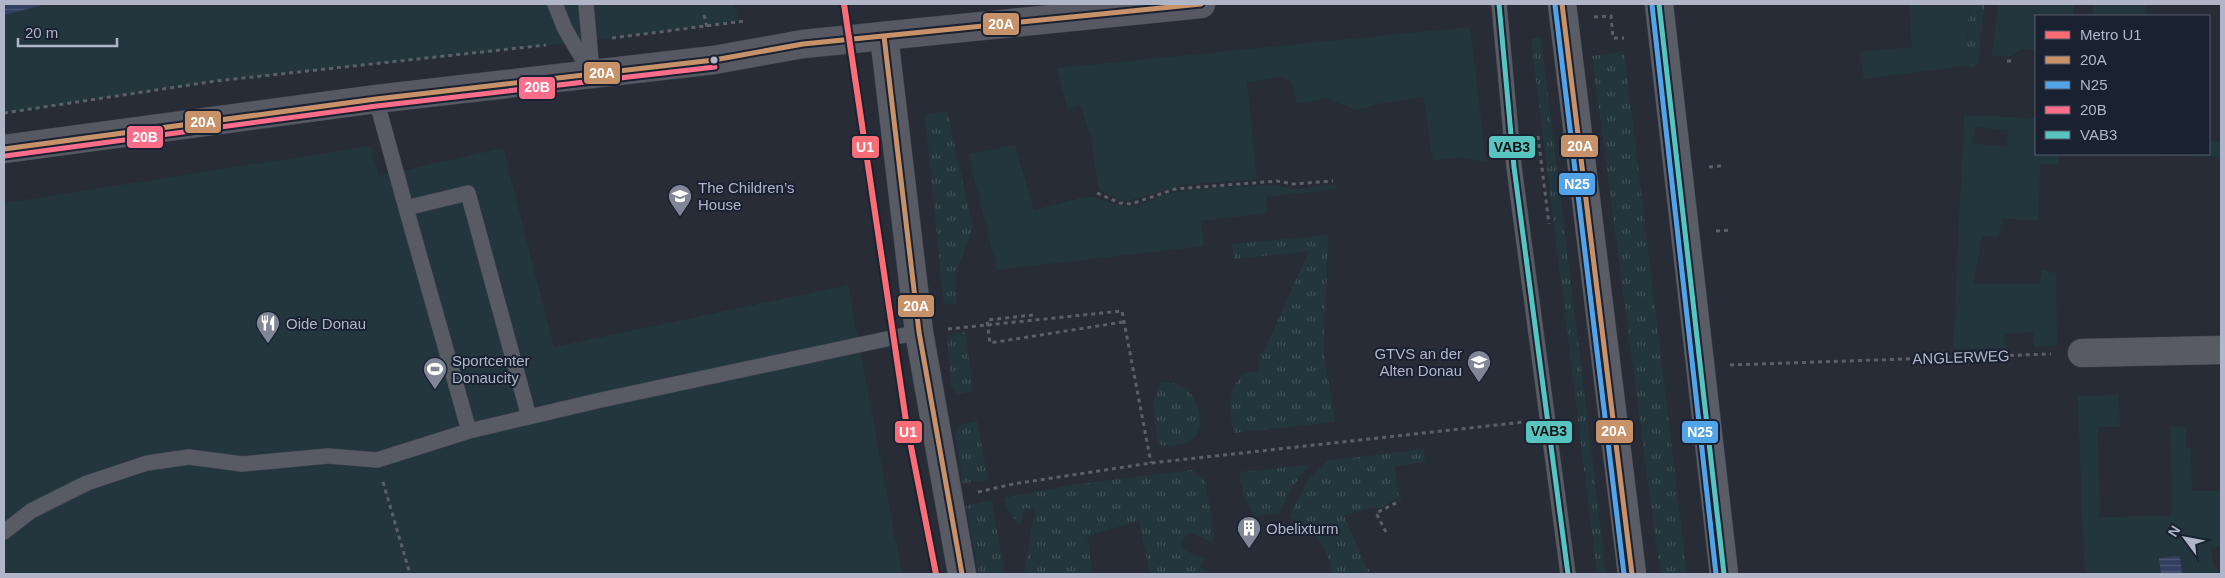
<svg xmlns="http://www.w3.org/2000/svg" width="2225" height="578" viewBox="0 0 2225 578" font-family="Arial,sans-serif">
  <style>
    .grass { fill: url(#grass-tufts) }
    .garden { fill: #24363d; fill-rule: evenodd }
    .water { fill: url(#water-rules) }
    .lines { fill: none; stroke-linecap: round; stroke-linejoin: round }
    .lane-casing { stroke: #434750; stroke-width: 16 }
    .street-casing { stroke: #434750; stroke-width: 29 }
    .secondary-casing { stroke: #434750; stroke-width: 29 }
    .primary-casing { stroke: #444953; stroke-width: 29 }
    .path { stroke: #5a5f68; stroke-width: 3; stroke-dasharray: 4 4; stroke-linecap: butt }
    .lane { stroke: #585a64; stroke-width: 15 }
    .street { stroke: #585a64; stroke-width: 28 }
    .secondary { stroke: #565963; stroke-width: 28 }
    .primary { stroke: #5a5d66; stroke-width: 28 }
    .bus-1-casing { stroke: #1a2131; stroke-width: 9 }
    .bus-2-casing { stroke: #1a2131; stroke-width: 9 }
    .bus-3-casing { stroke: #1a2131; stroke-width: 9 }
    .bus-4-casing { stroke: #1a2131; stroke-width: 9 }
    .bus-1 { stroke: #c7916a; stroke-width: 5 }
    .bus-2 { stroke: #53a3e8; stroke-width: 5 }
    .bus-3 { stroke: #fb6d88; stroke-width: 5 }
    .bus-4 { stroke: #57c4bf; stroke-width: 5 }
    .metro-1-casing { stroke: #1a2131; stroke-width: 10 }
    .metro-1 { stroke: #fb6d76; stroke-width: 6 }
    .bus-dot { fill: #b0b6c8; stroke: #1a2131; stroke-width: 2 }
    .labels { text-anchor: middle; dominant-baseline: central; stroke-width: 4; stroke-linejoin: round; paint-order: stroke }
    .poi-label { font-size: 15px; fill: #b0b6c8; stroke: #1a2131; text-anchor: start }
    .street-label { font-size: 15px; fill: #b0b6c8; stroke: #1a2131 }
    .line-badge { stroke: #1a2131; stroke-width: 2 }
    .badge-label { font-size: 14px; text-anchor: middle; font-weight: bold; fill: #fff }
    .pale-badge-label { font-size: 14px; text-anchor: middle; font-weight: bold; fill: #111 }
  </style>
  <defs>
    <pattern id="grass-tufts" width="24" height="20" patternUnits="userSpaceOnUse" patternTransform="scale(1.25)"><rect width="24" height="20" fill="#24363d"/><path d="M3 7l-1-3M5 7V3M7 7l1-3M15 17l-1-3M17 17v-4M19 17l1-3" fill="none" stroke="#415158"/></pattern>
    <pattern id="water-rules" width="6" height="5" patternUnits="userSpaceOnUse" patternTransform="scale(1.25)"><rect width="6" height="5" fill="#334061"/><path d="M0 2.5h6" fill="none" stroke="#4e5976"/></pattern>
  </defs>
  <rect width="100%" height="100%" fill="#272c37"/>
  <path class="grass" d="M1969,4H1985L1978,62L1974,67L1966,66Z
    M1541,38L1599,514L1606,574H1597L1531,39Z
    M1624,51L1687,574H1660L1592,56Z
    M947,111L973,228L954,277L957,304H944L925,115Z
    M1328,235L1324,352L1335,422L1234,433C1229,410 1227,393 1242,374L1259,371L1258,354L1263,353L1309,251L1234,259L1232,244Z
    M965,332L974,391L957,394L951,386L947,335Z
    M1168,382C1173,383 1181,385 1186,389C1199,399 1208,431 1190,441C1186,444 1180,444 1175,445C1168,447 1163,447 1157,442L1153,401L1161,383Z
    M977,421L988,480L963,483L955,433L963,424Z
    M1424,449L1425,462L1395,466L1399,497L1378,509L1372,507L1344,515L1367,569H1371L1368,574H1332C1329,546 1313,530 1289,517L1308,480L1327,461Z
    M1309,465L1292,487L1279,514L1254,516C1248,503 1239,486 1240,472Z
    M1192,470L1205,481L1215,536L1212,542L1190,533L1184,536L1181,545L1184,550L1204,559L1200,567L1208,570V574H1150L1139,521L1087,536L1093,574H1024L1035,509L1024,508L1020,526L1009,512L1004,498L1072,485Z
    M991,500L1005,574H979L967,513L966,506Z"/>
  <path class="garden" d="M47,4H734L739,21L591,41L216,81L4,113V15Z
    M1909,4H1969L1966,66L1864,79L1860,52L1912,47Z
    M1999,4H2146L2144,16H2093V5L2074,4L2073,16H2036V50L2021,49L2013,56H1991Z
    M1470,27L1486,162L1462,157L1433,161L1423,97L1378,104L1364,108L1354,109L1332,101L1331,97L1297,104L1291,81L1280,77L1247,82L1257,179L1183,185L1128,201L1120,200L1099,190L1091,140L1081,105L1068,109L1057,70V68Z
    M1964,115L2036,118V154H2209V140L2221,142V157L2059,154L2058,165L2040,164L2039,220L2002,219L1999,237L1983,236L1973,284H2039L2042,270L2056,273L2057,346L2034,347L2033,332L2005,334L2006,348L1953,349ZM1975,127L2008,130L2007,147L1973,143Z
    M1015,145L1034,210L1085,197H1096L1116,205L1128,207L1148,202L1169,193L1208,188L1273,185L1293,189L1336,185L1337,189L1266,197L1267,213L1201,221L1204,246L997,270L968,154Z
    M371,146L379,176L503,148L554,347L848,285L902,574H4V203Z
    M2119,395L2120,427H2098L2099,517L2171,516L2170,426L2186,428V448H2191L2192,491H2221V546L2211,548L2214,567H2216L2220,574H2182L2181,556L2160,558L2161,574H2086L2083,549L2078,396Z"/>
  <path class="water" d="M4,4H47L4,15Z
    M2180,556L2182,574H2161L2159,558Z"/>
  <g class="lines">
    <g class="lane-casing">
      <path id="lane" d="M555,4L565,29L592,75
        M586,4L592,72
        M1499,4L1514,167L1568,574
        M376,99L406,208L468,193L529,417
        M406,208L469,431
        M4,532L31,511L87,483L147,463L189,457L242,464L328,456L377,460L469,431L601,400L919,332"/>
    </g>
    <g class="street-casing">
      <path id="street" d="M884,36L919,332L962,574
        M2082,353L2221,350"/>
    </g>
    <g class="secondary-casing">
      <path id="secondary" d="M4,149L376,99L714,60L803,44L1201,4"/>
    </g>
    <g class="primary-casing">
      <path id="primary" d="M1562,4L1632,574
        M1659,4L1724,574"/>
    </g>
    <path class="path" d="M704,15L707,27
      M1594,17L1611,16L1613,38H1624
      M612,38L745,21
      M2007,61H2015
      M4,113L216,81L546,45
      M1538,136L1549,224
      M1709,167L1721,166
      M1097,193L1120,203L1131,204L1175,189L1277,181L1293,184L1333,181
      M1716,231L1730,230
      M1033,315L987,320L990,343L1123,322
      M948,329L1122,311L1151,463
      M1730,365L2051,354
      M383,482L410,574
      M978,492L1013,484L1151,463L1524,422
      M1386,532L1376,513L1400,501"/>
    <use href="#lane" class="lane"/>
    <use href="#street" class="street"/>
    <use href="#secondary" class="secondary"/>
    <use href="#primary" class="primary"/>
    <g class="bus-1-casing">
      <path id="bus-1" d="M1562,4L1632,574
        M884,36L919,332L962,574
        M4,149L376,99L714,60L803,44L1201,4"/>
    </g>
    <g class="bus-2-casing">
      <path id="bus-2" d="M1555,5L1624,574
        M1652,5L1716,574"/>
    </g>
    <g class="bus-3-casing">
      <path id="bus-3" d="M5,156L377,106L715,67"/>
    </g>
    <g class="bus-4-casing">
      <path id="bus-4" d="M1499,4L1514,167L1568,574
        M1659,4L1724,574"/>
    </g>
    <use href="#bus-1" class="bus-1"/>
    <use href="#bus-2" class="bus-2"/>
    <use href="#bus-3" class="bus-3"/>
    <use href="#bus-4" class="bus-4"/>
    <g class="metro-1-casing">
      <path id="metro-1" d="M844,4L906,421L936,574"/>
    </g>
    <use href="#metro-1" class="metro-1"/>
  </g>
  <defs>
    <g id="school-pin" transform="scale(1.25)"><path d="M0 17L-7.5 6A9.5 9.5 0 1 1 7.5 6Z" fill="#808695" stroke="#1a2131"/><path d="M0-5L7-2L0 1L-7-2ZM-4 1L0 2.5L4 1V4Q0 6-4 4Z" fill="#fff"/></g>
    <g id="restaurant-pin" transform="scale(1.25)"><path d="M0 17L-7.5 6A9.5 9.5 0 1 1 7.5 6Z" fill="#808695" stroke="#1a2131"/><path d="M-5-6h1v4h1v-4h1v4h1v-4h1v5L-1.5 .5V6h-2V.5L-5-1ZM5-6V6H3V1.5H1.5Q1.5-4 5-6Z" fill="#fff"/></g>
    <g id="stadium-pin" transform="scale(1.25)"><path d="M0 17L-7.5 6A9.5 9.5 0 1 1 7.5 6Z" fill="#808695" stroke="#1a2131"/><path d="M0-5a6.5 5 0 1 0 0 10a6.5 5 0 1 0 0-10ZM-3.5-1.8h7v3.6h-7Z" fill="#fff"/></g>
    <g id="building-pin" transform="scale(1.25)"><path d="M0 17L-7.5 6A9.5 9.5 0 1 1 7.5 6Z" fill="#808695" stroke="#1a2131"/><path d="M-4-6H4V6H1V3H-1V6H-4ZM-2.5-4.3h1.7v1.8h-1.7ZM.8-4.3h1.7v1.8H.8ZM-2.5-1h1.7V.8h-1.7ZM.8-1h1.7V.8H.8Z" fill="#fff"/></g>
  </defs>
  <g fill-rule="evenodd">
    <use href="#school-pin" x="680" y="196"/>
    <use href="#restaurant-pin" x="268" y="323"/>
    <use href="#school-pin" x="1479" y="362"/>
    <use href="#stadium-pin" x="435" y="369"/>
    <use href="#building-pin" x="1249" y="528"/>
  </g>
  <circle class="bus-dot" cx="714" cy="60" r="4.5"/>
  <g class="labels">
    <g class="poi-label">
      <text x="698" y="187">The Children’s<tspan x="698" dy="17">House</tspan></text>
      <text x="286" y="323">Oide Donau</text>
      <text x="1462" y="353" text-anchor="end">GTVS an der<tspan x="1462" dy="17">Alten Donau</tspan></text>
      <text x="452" y="360">Sportcenter<tspan x="452" dy="17">Donaucity</tspan></text>
      <text x="1266" y="528">Obelixturm</text>
    </g>
    <g class="street-label">
      <text transform="translate(1961 357) rotate(-2)">ANGLERWEG</text>
    </g>
  </g>
  <g class="line-badge">
    <rect x="982" y="12" width="38" height="24" rx="5" fill="#c7916a"/>
    <rect x="583" y="61" width="38" height="24" rx="5" fill="#c7916a"/>
    <rect x="518" y="76" width="38" height="24" rx="5" fill="#fb6d88"/>
    <rect x="184" y="110" width="38" height="24" rx="5" fill="#c7916a"/>
    <rect x="126" y="125" width="38" height="24" rx="5" fill="#fb6d88"/>
    <rect x="1560" y="134" width="39" height="24" rx="5" fill="#c7916a"/>
    <rect x="851" y="135" width="29" height="24" rx="5" fill="#fb6d76"/>
    <rect x="1488" y="135" width="48" height="24" rx="5" fill="#57c4bf"/>
    <rect x="1558" y="172" width="38" height="24" rx="5" fill="#53a3e8"/>
    <rect x="897" y="294" width="38" height="24" rx="5" fill="#c7916a"/>
    <rect x="1595" y="419" width="39" height="25" rx="5" fill="#c7916a"/>
    <rect x="1525" y="420" width="48" height="24" rx="5" fill="#57c4bf"/>
    <rect x="1681" y="420" width="38" height="24" rx="5" fill="#53a3e8"/>
    <rect x="894" y="420" width="29" height="24" rx="5" fill="#fb6d76"/>
  </g>
  <g class="badge-label">
    <text x="1001" y="29">20A</text>
    <text x="602" y="78">20A</text>
    <text x="537" y="92">20B</text>
    <text x="203" y="127">20A</text>
    <text x="145" y="142">20B</text>
    <text x="1580" y="151">20A</text>
    <text x="865" y="152">U1</text>
    <text x="1577" y="189">N25</text>
    <text x="916" y="311">20A</text>
    <text x="1614" y="436">20A</text>
    <text x="1700" y="437">N25</text>
    <text x="908" y="437">U1</text>
  </g>
  <g class="pale-badge-label">
    <text x="1512" y="152">VAB3</text>
    <text x="1549" y="436">VAB3</text>
  </g>
  <rect width="2225" height="578" fill="none" stroke="#b0b6c8" stroke-width="10"/>
  <rect x="2035" y="15" width="175" height="140" fill="#1a2131" stroke="#565d6d"/>
  <rect x="2045" y="31" width="25" height="8" fill="#fb6d76" stroke="#565d6d"/>
  <text x="2080" y="40" font-size="15" fill="#b0b6c8">Metro U1</text>
  <rect x="2045" y="56" width="25" height="8" fill="#c7916a" stroke="#565d6d"/>
  <text x="2080" y="65" font-size="15" fill="#b0b6c8">20A</text>
  <rect x="2045" y="81" width="25" height="8" fill="#53a3e8" stroke="#565d6d"/>
  <text x="2080" y="90" font-size="15" fill="#b0b6c8">N25</text>
  <rect x="2045" y="106" width="25" height="8" fill="#fb6d88" stroke="#565d6d"/>
  <text x="2080" y="115" font-size="15" fill="#b0b6c8">20B</text>
  <rect x="2045" y="131" width="25" height="8" fill="#57c4bf" stroke="#565d6d"/>
  <text x="2080" y="140" font-size="15" fill="#b0b6c8">VAB3</text>
  <g transform="translate(2185 538) rotate(302)" stroke="#1a2131" stroke-width="4" paint-order="stroke">
  <path d="M0-4L9 19L0 12L-9 19Z" fill="#b0b6c8"/>
  <text y="-8" font-size="14" font-weight="bold" text-anchor="middle" fill="#b0b6c8">N</text>
  </g>
  <path d="M18 38v8h99v-8" fill="none" stroke="#b0b6c8" stroke-width="2.5"/>
  <text x="25" y="38" font-size="15" fill="#b0b6c8" stroke="#1a2131" stroke-width="4" paint-order="stroke">20 m</text>
</svg>
